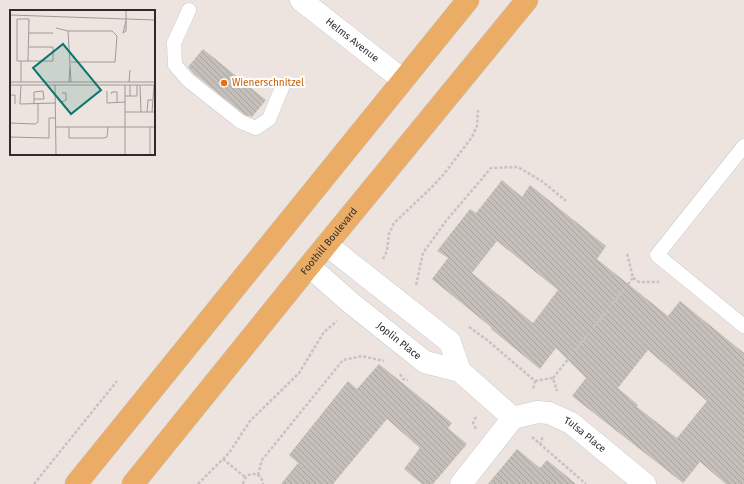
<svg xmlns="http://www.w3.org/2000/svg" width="744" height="484" viewBox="0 0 744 484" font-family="'Fira Sans',sans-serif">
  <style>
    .building { fill: url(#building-back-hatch); fill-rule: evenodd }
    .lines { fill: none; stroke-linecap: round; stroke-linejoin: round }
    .service-casing { stroke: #c7ccd4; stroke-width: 15 }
    .minor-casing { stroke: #c7ccd4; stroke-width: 23 }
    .primary-casing { stroke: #c4c4c4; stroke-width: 23 }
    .path { stroke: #c4c4c4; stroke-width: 2.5; stroke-dasharray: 3 2; stroke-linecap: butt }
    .service { stroke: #fff; stroke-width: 14 }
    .minor { stroke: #fff; stroke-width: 22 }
    .primary { stroke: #ebad65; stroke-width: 22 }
    .food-dot { fill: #e8710a; stroke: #fff; stroke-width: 1.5 }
    .labels { text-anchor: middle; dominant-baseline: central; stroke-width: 4; stroke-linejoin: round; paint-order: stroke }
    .street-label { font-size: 10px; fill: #2c2c2c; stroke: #fff }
    .food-label { font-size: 10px; fill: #c56008; stroke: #fff; text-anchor: start }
    .inset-road { fill: none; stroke: #a09a97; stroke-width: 1 }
    .view { fill: #0f766e; fill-opacity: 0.15; stroke: #0f766e; stroke-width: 2 }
    .inset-edge { fill: none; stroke: #2c2c2c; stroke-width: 2 }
  </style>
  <defs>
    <pattern id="building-back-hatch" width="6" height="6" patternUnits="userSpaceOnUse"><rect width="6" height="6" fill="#c5bfba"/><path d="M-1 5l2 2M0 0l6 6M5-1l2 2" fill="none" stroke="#a9a4a0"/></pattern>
  </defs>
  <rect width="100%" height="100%" fill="#ede3df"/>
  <path class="building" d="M203,49L266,100L252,117L245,115L194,74L188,67Z
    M502,180L522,197L530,185L606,246L597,259L668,316L680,301L744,353V484H726L700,462L683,483L572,396L586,378L556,348L540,369L491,329L492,328L432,279L448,258L437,251L470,209L476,213ZM497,241L558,290L533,323L472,273ZM648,350L707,401L677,438L637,407L638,405L618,388Z
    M379,364L452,423L448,428L467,444L433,484H422L404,469L420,448L387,419L333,484H281L298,463L289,455L348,381L357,389Z
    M517,449L540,468L547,460L576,484H488Z"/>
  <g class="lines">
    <g class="service-casing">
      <path id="service" d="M189,10L174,43L175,65L188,80L241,122L256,128L269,119L283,85
        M744,146L657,255L744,326"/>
    </g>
    <g class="minor-casing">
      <g id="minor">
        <path id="s1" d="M301,0L403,80"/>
        <path d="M327,245L450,342L460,371"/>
        <path id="s2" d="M309,266L351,303L425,362L460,371L513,418"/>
        <path id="s3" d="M513,418L537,412L549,413L571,423L645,484"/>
        <path d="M461,484L513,418"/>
      </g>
    </g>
    <g class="primary-casing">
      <g id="primary">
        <path d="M76,484L468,0"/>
        <path id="s4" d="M133,484L309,266L527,0"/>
      </g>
    </g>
    <path class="path" d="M383,259L387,251L389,234L394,223L430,189L444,174L472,137L477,126L478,110
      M633,278L639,282H659
      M416,285L423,253L446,221L491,168L518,167L543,182L566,201
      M469,327L486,339L535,381L533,390
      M400,374L403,379L408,380
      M553,378L633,278L627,253
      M535,381L553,378L557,391
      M476,417L473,423L476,429
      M532,437L586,484
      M540,445L543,436
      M223,459L245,477
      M258,475L262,460L343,360L362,356L384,361
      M34,484L117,381
      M198,484L229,453L250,421L299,373L324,332L337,321
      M243,484C245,474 253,471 261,477L263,484"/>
    <use href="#service" class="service"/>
    <use href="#minor" class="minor"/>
    <use href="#primary" class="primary"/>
  </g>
  <circle class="food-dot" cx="224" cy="83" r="4"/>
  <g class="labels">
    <g class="street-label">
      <text stroke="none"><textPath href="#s1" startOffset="65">Helms Avenue</textPath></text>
      <text stroke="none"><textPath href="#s4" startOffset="312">Foothill Boulevard</textPath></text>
      <text stroke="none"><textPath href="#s2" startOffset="117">Joplin Place</textPath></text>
      <text stroke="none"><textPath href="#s3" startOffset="79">Tulsa Place</textPath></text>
    </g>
    <g class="food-label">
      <text x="232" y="83">Wienerschnitzel</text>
    </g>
  </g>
  <g transform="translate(10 10)">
    <rect width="145" height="145" fill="#ede3df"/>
    <path class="inset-road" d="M0,5L145,10M7,9H19L18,51H11V72M7,9V51H11M46,18L58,21M58,21H102L107,26L105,52H61M58,21L61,72M19,23H43M113,23L116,21V0M113,23L116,11M18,51H43V37H19M0,72H145M59,72L60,57M119,72L120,60M0,75H145M11,75L10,94L46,93M45,75L46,145M115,75V145M130,75L131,102M97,81V93L115,92M52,83H56V90L52,92M101,84L102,82H107V92M0,85H5V94M115,86H120V75M120,86H127V75M24,89H34L33,81L24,82V94M115,102H145M137,102L138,90H142M142,102L144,75M0,113L25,114L28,112V94M46,117H145M59,117V128H94L97,127L98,117M140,117V145M0,127L39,128V108H46"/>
    <path class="view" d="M53,34L91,80L61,104L23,58Z"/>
    <rect width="145" height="145" class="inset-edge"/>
  </g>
</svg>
